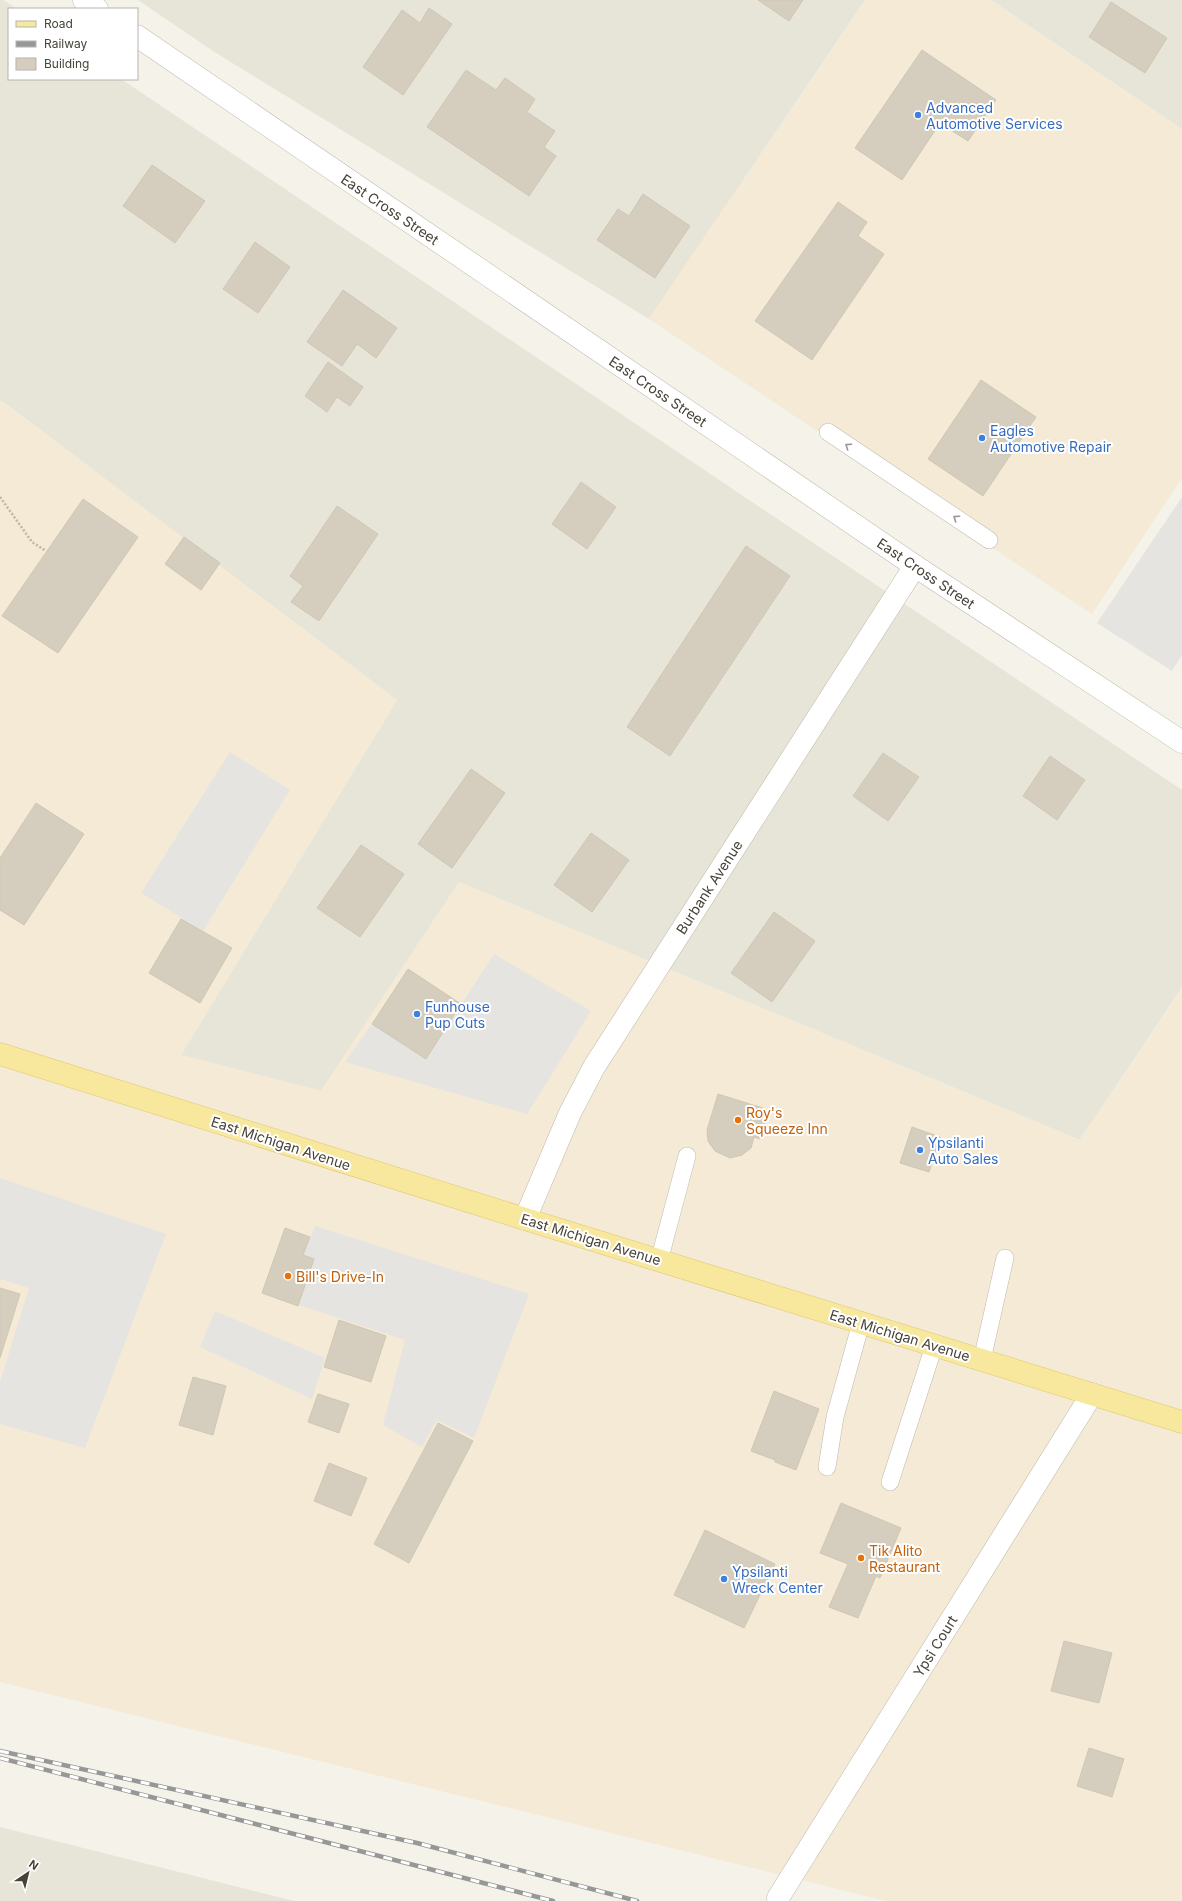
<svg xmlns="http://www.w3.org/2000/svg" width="1182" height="1901" viewBox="0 0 1182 1901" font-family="Inter,sans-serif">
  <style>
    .residential { fill: #e7e4d8 }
    .commercial { fill: #f4ead6 }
    .parking { fill: #e5e4e1 }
    .building { fill: #d5cebf; stroke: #cfc7b3 }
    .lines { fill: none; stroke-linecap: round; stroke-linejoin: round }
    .service-casing { stroke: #bfbaac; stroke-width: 18 }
    .minor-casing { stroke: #bfbaac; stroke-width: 23 }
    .tertiary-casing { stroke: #bfbaac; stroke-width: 23 }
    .primary-casing { stroke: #ddc76e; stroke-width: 23 }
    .path { stroke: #c0b79e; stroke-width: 2.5; stroke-dasharray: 2 2; stroke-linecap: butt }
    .service { stroke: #fff; stroke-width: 17 }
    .minor { stroke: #fff; stroke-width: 22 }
    .tertiary { stroke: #fff; stroke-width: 22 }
    .primary { stroke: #f8e89e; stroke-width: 22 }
    .rail-casing { stroke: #979797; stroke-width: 4.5 }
    .rail { stroke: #fff; stroke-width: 3; stroke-dasharray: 9; stroke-linecap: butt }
    .oneway { stroke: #9a9892 }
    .shop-dot { fill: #3f7fe0; stroke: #fff; stroke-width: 1.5 }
    .food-dot { fill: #e8710a; stroke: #fff; stroke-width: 1.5 }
    .labels { text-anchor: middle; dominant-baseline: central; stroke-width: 4; stroke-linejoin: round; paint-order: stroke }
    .shop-label { font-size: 14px; fill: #366cbe; stroke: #fff; text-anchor: start }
    .street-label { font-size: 14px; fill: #474338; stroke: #fff }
    .food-label { font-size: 14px; fill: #c56008; stroke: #fff; text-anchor: start }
  </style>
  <rect width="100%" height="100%" fill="#f4f2e9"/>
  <path class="residential" d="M0,0H3L17,9H9V79H121L1182,790V987L1080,1140L459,882L321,1091L181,1055L397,700L5,403L0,401Z
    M138,0H865L649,319L216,53Z
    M991,0H1182V129Z
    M0,1827L294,1901H0Z"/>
  <path class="commercial" d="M865,0H991L1182,129V478L1092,614L649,319Z
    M0,401L5,403L397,700L181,1055L321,1091L459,882L1079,1140L1182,988V1901H886L0,1682Z"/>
  <path class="parking" d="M1182,497V655L1172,671L1097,623Z
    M230,752L290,790L203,931L141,893Z
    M494,954L591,1011L527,1114L345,1062L372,1024L426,1059Z
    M0,1178L166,1234L85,1448L0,1424V1382L29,1288L0,1279Z
    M315,1226L529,1294L474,1438L437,1420L422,1447L383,1425L405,1340L299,1305L314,1259L303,1255Z
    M215,1311L325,1358L312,1399L200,1347Z"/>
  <path class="building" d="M758,0H803L789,21Z
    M1111,2L1167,38L1145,73L1089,37Z
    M429,8L452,24L403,95L363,67L402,10L420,23Z
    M922,50L996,100L968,141L940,123L902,180L855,148Z
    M466,70L496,90L505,78L535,99L527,112L555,131L544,147L556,156L529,196L427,127Z
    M152,165L205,201L175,243L123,206Z
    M643,194L690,226L655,278L597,240L618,209L629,216Z
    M838,202L867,222L858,236L884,254L812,360L755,321Z
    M255,242L290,267L258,313L223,289Z
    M343,290L397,328L376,358L357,344L342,366L307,342Z
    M328,362L363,387L350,406L337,397L327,412L305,396Z
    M981,380L1036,417L983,496L928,459Z
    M581,482L616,507L587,549L552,524Z
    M83,499L138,537L58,653L2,616Z
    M337,506L378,534L319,621L291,602L303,586L290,576Z
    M184,537L220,563L201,590L165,564Z
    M746,546L790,576L670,756L627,727Z
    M883,753L919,777L888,821L853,796Z
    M1050,756L1085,780L1057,820L1023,796Z
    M471,769L505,793L452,868L418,844Z
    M36,803L84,834L24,925L0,910V858Z
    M591,833L629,860L592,912L554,885Z
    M361,845L404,874L360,937L317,908Z
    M774,912L815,941L772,1002L731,973Z
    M181,919L232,948L200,1003L149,973Z
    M408,969L461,1004L426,1059L372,1024Z
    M718,1094L769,1110L760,1139L754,1137L751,1148L742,1155L730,1158L715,1151L708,1141L707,1130Z
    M912,1127L940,1137L929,1172L900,1163Z
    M285,1228L310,1237L303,1255L314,1259L298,1306L262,1293Z
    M0,1288L20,1294L0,1358Z
    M339,1320L386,1336L371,1382L324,1367Z
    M193,1377L226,1386L213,1435L179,1425Z
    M774,1391L819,1409L796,1470L775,1462V1460L751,1451Z
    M318,1394L349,1404L339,1433L308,1422Z
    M438,1423L473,1441L409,1563L374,1544Z
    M329,1463L367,1478L351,1516L314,1501Z
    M841,1503L901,1528L880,1578L876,1576L858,1618L829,1607L848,1564L820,1553Z
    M705,1530L775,1564L744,1628L674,1595Z
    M1064,1641L1112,1653L1099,1703L1051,1691Z
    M1089,1748L1124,1759L1112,1797L1077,1786Z"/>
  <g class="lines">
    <g class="service-casing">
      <path id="service" d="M828,432L989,540
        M659,1261L687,1156
        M982,1360L1005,1258
        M827,1467L835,1417L861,1323
        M890,1482L934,1346"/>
    </g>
    <g class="minor-casing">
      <path id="minor" d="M525,1219L570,1113L594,1067L915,566
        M778,1898L1092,1394"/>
    </g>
    <g class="tertiary-casing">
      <path id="tertiary" d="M84,0L97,9
        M137,36L915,566L1182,742"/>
    </g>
    <g class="primary-casing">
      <path id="primary" d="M0,1054L525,1219L1182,1422"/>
    </g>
    <path class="path" d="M0,497L32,542L46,551"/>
    <use href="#service" class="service"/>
    <use href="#minor" class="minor"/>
    <use href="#tertiary" class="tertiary"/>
    <use href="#primary" class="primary"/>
    <g class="rail-casing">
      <path id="rail" d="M0,1751L417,1843L637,1901
        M0,1758L553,1901"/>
    </g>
    <use href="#rail" class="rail"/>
  </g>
  <defs><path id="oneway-chevron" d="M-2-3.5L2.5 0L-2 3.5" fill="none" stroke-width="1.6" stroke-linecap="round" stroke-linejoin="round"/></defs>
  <g class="oneway">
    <use href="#oneway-chevron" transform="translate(848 446) rotate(-146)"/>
    <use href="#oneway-chevron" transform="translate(956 518) rotate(-146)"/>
  </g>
  <g class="shop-dot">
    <circle cx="918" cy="115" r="4"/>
    <circle cx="982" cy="438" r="4"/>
    <circle cx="417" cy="1014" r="4"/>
    <circle cx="920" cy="1150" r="4"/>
    <circle cx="724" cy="1579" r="4"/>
  </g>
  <g class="food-dot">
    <circle cx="738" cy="1120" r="4"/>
    <circle cx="288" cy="1276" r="4"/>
    <circle cx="861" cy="1558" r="4"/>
  </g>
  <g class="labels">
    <g class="shop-label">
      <text x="926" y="107">Advanced<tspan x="926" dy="16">Automotive Services</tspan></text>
      <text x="990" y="430">Eagles<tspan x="990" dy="16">Automotive Repair</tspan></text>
      <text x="425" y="1006">Funhouse<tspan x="425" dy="16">Pup Cuts</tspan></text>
      <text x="928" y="1142">Ypsilanti<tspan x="928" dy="16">Auto Sales</tspan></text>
      <text x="732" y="1571">Ypsilanti<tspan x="732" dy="16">Wreck Center</tspan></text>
    </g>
    <g class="street-label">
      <text transform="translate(390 209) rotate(34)">East Cross Street</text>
      <text transform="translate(658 391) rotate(34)">East Cross Street</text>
      <text transform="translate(926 573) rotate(34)">East Cross Street</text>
      <text transform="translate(709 887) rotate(-57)">Burbank Avenue</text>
      <text transform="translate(281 1143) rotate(18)">East Michigan Avenue</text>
      <text transform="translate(591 1239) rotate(17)">East Michigan Avenue</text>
      <text transform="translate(900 1335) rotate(17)">East Michigan Avenue</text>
      <text transform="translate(935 1646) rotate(-58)">Ypsi Court</text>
    </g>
    <g class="food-label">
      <text x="746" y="1112">Roy's<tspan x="746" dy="16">Squeeze Inn</tspan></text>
      <text x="296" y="1276">Bill's Drive-In</text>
      <text x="869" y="1550">Tik Alito<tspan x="869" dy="16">Restaurant</tspan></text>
    </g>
  </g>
  <rect x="8" y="8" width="130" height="72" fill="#ffffff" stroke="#b5b4af"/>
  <rect x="16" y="21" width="20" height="6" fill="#f8e89e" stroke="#b5b4af"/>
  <text x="44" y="28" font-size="12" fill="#474338">Road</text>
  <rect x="16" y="41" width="20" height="6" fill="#979797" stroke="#b5b4af"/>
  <text x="44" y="48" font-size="12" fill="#474338">Railway</text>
  <rect x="16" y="58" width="20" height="12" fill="#d5cebf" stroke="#b5b4af"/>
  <text x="44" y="68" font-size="12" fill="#474338">Building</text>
  <g transform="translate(28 1873) rotate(35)" stroke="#ffffff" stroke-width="3" paint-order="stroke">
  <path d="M0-3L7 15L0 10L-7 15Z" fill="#474338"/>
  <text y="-6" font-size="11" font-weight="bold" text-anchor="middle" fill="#474338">N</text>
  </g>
</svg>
